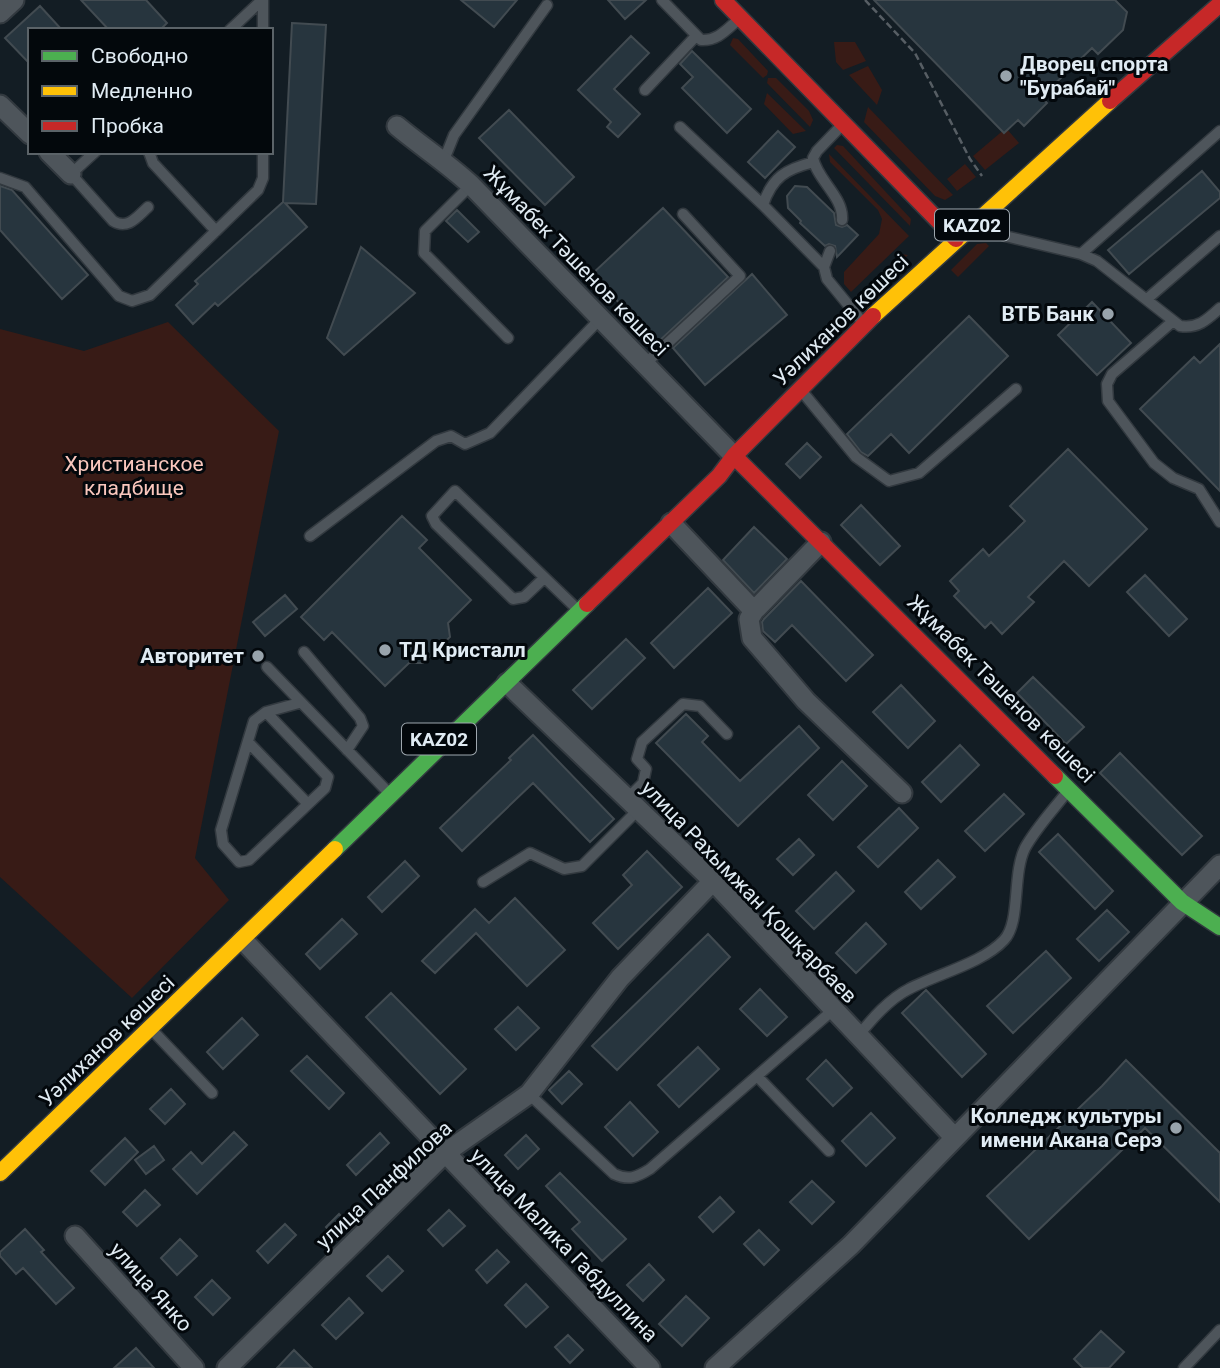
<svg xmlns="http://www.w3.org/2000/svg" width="1220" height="1368" viewBox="0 0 1220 1368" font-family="Roboto,sans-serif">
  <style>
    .green { fill: #381b16 }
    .building { fill: #27353e; stroke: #424b51; stroke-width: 2 }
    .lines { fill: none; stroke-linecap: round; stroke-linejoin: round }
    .lane-casing { stroke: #32393f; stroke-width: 13 }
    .street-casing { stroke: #32393f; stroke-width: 23 }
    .fast-casing { stroke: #32393f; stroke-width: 19 }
    .slow-casing { stroke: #32393f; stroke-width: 19 }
    .jam-casing { stroke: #32393f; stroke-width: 19 }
    .path { stroke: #575e64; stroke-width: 2.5; stroke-dasharray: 7 3.5; stroke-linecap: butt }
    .lane { stroke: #4e555b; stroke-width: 10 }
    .street { stroke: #4e555b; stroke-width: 19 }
    .fast { stroke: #4caf50; stroke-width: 16 }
    .slow { stroke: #ffc107; stroke-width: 16 }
    .jam { stroke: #c62828; stroke-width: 16 }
    .poi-dot { fill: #98a3ab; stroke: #03080c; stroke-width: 2.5 }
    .labels { text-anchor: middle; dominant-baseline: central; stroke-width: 6; stroke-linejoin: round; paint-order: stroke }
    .shield { fill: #03080c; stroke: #9ea7ae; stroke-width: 2 }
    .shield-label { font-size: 19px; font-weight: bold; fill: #e0ebf3 }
    .poi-label { font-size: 21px; font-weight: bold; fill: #e0ebf3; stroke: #03080c; text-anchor: end }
    .street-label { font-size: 21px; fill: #e0ebf3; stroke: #03080c }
    .park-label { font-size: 21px; fill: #fac7bd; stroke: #03080c }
  </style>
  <rect width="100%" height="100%" fill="#131d24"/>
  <path class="green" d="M733,38L738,39L768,71L767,75L763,78L730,45Z
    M834,42H855L866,61L843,70L836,62Z
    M868,66L882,90L877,105L849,75Z
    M768,78H776L809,111L813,120L810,127L767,83Z
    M767,93L806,131L793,134L764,104Z
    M868,107L953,195L945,200L935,196L864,122Z
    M1006,128L1019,143L985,170L973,156Z
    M837,145L843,146L911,219L910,226L834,148Z
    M829,154L909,236L851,292L844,284V272L879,234L882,219L878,210L830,162Z
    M965,164L976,177L957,191L947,179Z
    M986,243L989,246L958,277L951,270L977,244Z
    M901,254L908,255L866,297H859Z
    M168,322L279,431L195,858L229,900L132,998L0,877V329L84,351Z"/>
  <path class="building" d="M81,0H146L167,23L160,30H109Z
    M461,0H517L494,27Z
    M608,0H646L625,19Z
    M874,0H1115L1127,12L1123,30L1098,54L1092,48L1041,97L1047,103L1024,126L1018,120L1004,133Z
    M40,6L62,30H30V64L5,38Z
    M292,23L326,25L316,204L285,203L307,227L218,306L215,303L193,324L176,305L198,284L195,281L283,202Z
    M631,36L649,53L614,89L640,114L618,137L607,127L611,122L578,90Z
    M692,51L751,109L727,133L682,88L693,77L680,64Z
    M509,110L574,177L545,205L479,138Z
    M778,131L795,147L765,178L748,162Z
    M1202,171L1220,192V198L1129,274L1108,250Z
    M0,186L12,190L88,275L62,299L0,230Z
    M795,186L807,187L834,213L836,225L842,227L847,225L858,235L837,257L835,246L829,244L825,246L800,223L801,221L788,208L787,196Z
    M663,208L728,277L657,343L592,274Z
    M457,210L479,232L468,242L446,221Z
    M361,247L415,293L344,355L327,338Z
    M752,274L787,315L705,385L673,348Z
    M1092,302L1131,343L1097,375L1058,335Z
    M969,316L1008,356L909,453L891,434L868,456L861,452L847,434Z
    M1220,344V491L1140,409L1194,357L1200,363Z
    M807,443L821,457L800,478L786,464Z
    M1068,449L1147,529L1089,586L1064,561L1028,597L1034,602L1002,634L991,622L985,628L954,596L959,591L950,581L983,549L989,556L1025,521L1010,506Z
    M861,505L900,546L880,565L841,525Z
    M402,516L427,540L419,548L471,600L448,623L450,637L423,663H409L385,686L332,632L324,640L301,617Z
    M754,527L787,559L754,593L723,560Z
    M1145,575L1187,619L1169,636L1127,592Z
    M801,581L873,655L846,681L792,625L775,642L763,631L762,622L764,619Z
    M708,588L732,613L674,668L651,643Z
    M285,595L297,609L265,636L253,622Z
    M626,639L645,658L592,709L573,690Z
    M1033,677L1084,727L1066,744L1017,693Z
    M901,685L935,721L908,748L873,712Z
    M686,714L708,736L702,742L740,781L799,726L819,748L738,826L656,743Z
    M533,735L614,819L590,842L533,783L462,851L440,828L511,760L509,758Z
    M960,745L979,765L941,802L922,782Z
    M1120,753L1202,836L1182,855L1100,773Z
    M842,761L867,786L833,820L808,795Z
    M1004,794L1024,814L985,851L965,831Z
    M899,808L918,828L878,867L858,847Z
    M1058,834L1113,891L1095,909L1039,852Z
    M799,839L814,855L793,875L777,859Z
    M647,851L682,887L618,949L593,923L632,885L623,875Z
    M938,860L955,877L921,909L905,892Z
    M405,861L419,876L382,912L368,897Z
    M836,872L854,891L814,929L796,911Z
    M515,898L565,950L527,986L476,933L435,973L422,961L475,909L489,923Z
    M1107,910L1129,932L1099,961L1077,939Z
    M342,919L357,934L320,969L306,954Z
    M866,923L886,944L856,973L836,953Z
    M708,934L730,957L617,1070L592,1046Z
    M1046,951L1071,978L1013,1033L987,1006Z
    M760,989L787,1017L767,1036L740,1009Z
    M926,990L986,1054L962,1077L902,1013Z
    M391,993L466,1069L440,1094L366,1017Z
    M518,1007L539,1028L516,1050L495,1029Z
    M242,1018L258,1035L223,1069L207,1052Z
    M698,1047L719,1069L679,1107L658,1085Z
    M307,1056L344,1093L329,1109L291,1071Z
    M826,1060L852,1088L833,1106L807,1079Z
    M1126,1060L1220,1153V1202L1145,1128L1029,1239L987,1196L1102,1086Z
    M569,1071L582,1084L562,1104L549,1090Z
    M171,1089L185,1104L165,1124L150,1109Z
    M630,1102L658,1132L633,1156L605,1127Z
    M871,1113L895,1138L866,1166L842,1141Z
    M234,1132L247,1145L197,1194L173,1169L191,1152L202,1164Z
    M380,1133L389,1143L356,1175L347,1165Z
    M526,1135L539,1149L518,1169L505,1155Z
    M125,1138L138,1152L105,1185L91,1171Z
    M154,1146L164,1160L146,1174L135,1160Z
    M560,1173L626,1239L602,1261L572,1229L580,1222L546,1186Z
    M812,1181L834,1202L812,1224L790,1202Z
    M145,1190L160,1205L137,1226L123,1212Z
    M720,1197L734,1212L713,1232L699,1217Z
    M449,1210L465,1226L443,1246L428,1230Z
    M339,1214L348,1224L334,1236L326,1227Z
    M285,1224L296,1235L268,1263L257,1251Z
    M25,1229L44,1250L41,1252L74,1288L56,1304L23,1268L16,1274L0,1256V1252Z
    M759,1230L779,1250L764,1265L744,1244Z
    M180,1239L197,1256L177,1275L161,1258Z
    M497,1250L509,1262L487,1283L476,1270Z
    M388,1256L403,1271L382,1291L367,1276Z
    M649,1264L664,1280L643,1301L627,1285Z
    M212,1280L230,1298L213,1315L195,1297Z
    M526,1284L548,1307L526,1327L505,1305Z
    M686,1296L709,1318L682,1346L659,1324Z
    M349,1298L363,1313L336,1339L322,1325Z
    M1101,1331L1124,1352L1109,1368H1083L1074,1359Z
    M568,1335L583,1350L570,1363L555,1347Z
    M136,1348L154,1368H114Z
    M294,1350L312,1368H277Z"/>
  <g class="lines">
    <g class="lane-casing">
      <path id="lane" d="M662,0L701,40C718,41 727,29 739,19
        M230,30L262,0
        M263,30V0
        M645,90L696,36
        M680,127L763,205L824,267
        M95,152L71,174L113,221C128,230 137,217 148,207
        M149,152L153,163L216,231
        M444,160L454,135L547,5
        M0,178L25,187L119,296L132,301L150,295L258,190L263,178V152
        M471,185L425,231L424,253L508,338
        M763,205C772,177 786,169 814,162
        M842,220C844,197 817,180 813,158L817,151L843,124
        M983,224L1005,236L1081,254L1097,261L1180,326C1198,329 1208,319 1220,308
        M830,251L824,267L827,279L859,318
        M1081,254L1220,131
        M1147,299L1220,236
        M1172,322L1112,374L1107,384L1108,401L1154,463L1173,478L1199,489L1220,522
        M645,364L740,276L683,214
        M805,395L856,457L889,481L919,473L1016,389
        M310,536L436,441L451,436L465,444L490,433L600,319
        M544,578L524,597L513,599L436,524L432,516L455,491L574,606
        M304,652L360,718L363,726L347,750
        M267,667L386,790
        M266,712L328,777L325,788L249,860L239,862L223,844L221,830L254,721L266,712L299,703
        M248,742L308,804
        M627,799L643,783L646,769L637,759L642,742L683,704L700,706L727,734
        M483,882L530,853L564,869L582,866L638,810
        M154,1032L212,1093
        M858,1036C872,1019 889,999 909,989C937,974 983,963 1004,940C1021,922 1012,874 1025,848C1036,828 1053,810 1067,792
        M757,1076L829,1151
        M529,1094L614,1174C629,1181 637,1177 650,1169L833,1010
        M1184,1368L1220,1330"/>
    </g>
    <g class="street-casing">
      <path id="street" d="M0,13L14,0
        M0,105L30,134
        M397,126C421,146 447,163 471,185L734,456
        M49,152L71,174
        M671,523L754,611
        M821,542L754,611L749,619L752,638L806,701L902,793
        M507,683L713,881L954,1137
        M243,940L650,1368
        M75,1236L194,1368
        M227,1368L445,1153L529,1094L620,978L713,881
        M715,1368L851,1245L1220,865"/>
    </g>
    <g class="fast-casing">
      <path id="fast" d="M1055,776L1182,902L1220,927
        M335,849L587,604"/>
    </g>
    <g class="slow-casing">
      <path id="slow" d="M873,316L1110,101
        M0,1173L335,849"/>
    </g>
    <g class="jam-casing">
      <path id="jam" d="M723,0L956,239
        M1110,101L1220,4
        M734,456L1055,776
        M587,604L719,476L734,456L873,316"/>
    </g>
    <path class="path" d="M865,0L915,53L970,159L982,176"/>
    <use href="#lane" class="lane"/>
    <use href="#street" class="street"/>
    <use href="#fast" class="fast"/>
    <use href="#slow" class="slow"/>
    <use href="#jam" class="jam"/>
  </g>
  <g class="poi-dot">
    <circle cx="1006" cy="76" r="7"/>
    <circle cx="1108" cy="314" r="7"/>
    <circle cx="385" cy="650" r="7"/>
    <circle cx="258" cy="656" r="7"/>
    <circle cx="1176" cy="1128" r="7"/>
  </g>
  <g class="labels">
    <g class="shield">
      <rect x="935" y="209.5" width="74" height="31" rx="5"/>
      <rect x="402" y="723.5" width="74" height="31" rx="5"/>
    </g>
    <g class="shield-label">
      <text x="972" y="225">KАZ02</text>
      <text x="439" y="739">KАZ02</text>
    </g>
    <g class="poi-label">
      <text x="1020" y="64" text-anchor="start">Дворец спорта<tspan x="1020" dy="24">"Бурабай"</tspan></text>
      <text x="1094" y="314">ВТБ Банк</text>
      <text x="399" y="650" text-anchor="start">ТД Кристалл</text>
      <text x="244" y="656">Авторитет</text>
      <text x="1162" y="1116">Колледж культуры<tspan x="1162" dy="24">имени Акана Серэ</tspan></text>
    </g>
    <g class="street-label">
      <text transform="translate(576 261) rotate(46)">Жұмабек Тәшенов көшесі</text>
      <text transform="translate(841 320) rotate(-44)">Уәлиханов көшесі</text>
      <text transform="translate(1001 689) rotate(45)">Жұмабек Тәшенов көшесі</text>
      <text transform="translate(749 892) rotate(46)">улица Рахымжан Қошқарбаев</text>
      <text transform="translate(107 1041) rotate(-44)">Уәлиханов көшесі</text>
      <text transform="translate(384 1185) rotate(-43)">улица Панфилова</text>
      <text transform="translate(564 1245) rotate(46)">улица Малика Габдуллина</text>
      <text transform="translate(151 1287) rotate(48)">улица Янко</text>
    </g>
    <g class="park-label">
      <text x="134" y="464">Христианское<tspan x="134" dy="24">кладбище</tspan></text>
    </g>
  </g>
  <rect x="28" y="28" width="245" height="126" fill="#03080c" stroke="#5b6368" stroke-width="2"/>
  <rect x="42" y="51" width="35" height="10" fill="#4caf50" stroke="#5b6368" stroke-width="2"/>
  <text x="91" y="63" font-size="21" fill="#e0ebf3">Свободно</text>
  <rect x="42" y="86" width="35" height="10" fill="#ffc107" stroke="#5b6368" stroke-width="2"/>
  <text x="91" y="98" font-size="21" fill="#e0ebf3">Медленно</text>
  <rect x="42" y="121" width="35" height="10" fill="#c62828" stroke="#5b6368" stroke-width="2"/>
  <text x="91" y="133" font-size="21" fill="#e0ebf3">Пробка</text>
</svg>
